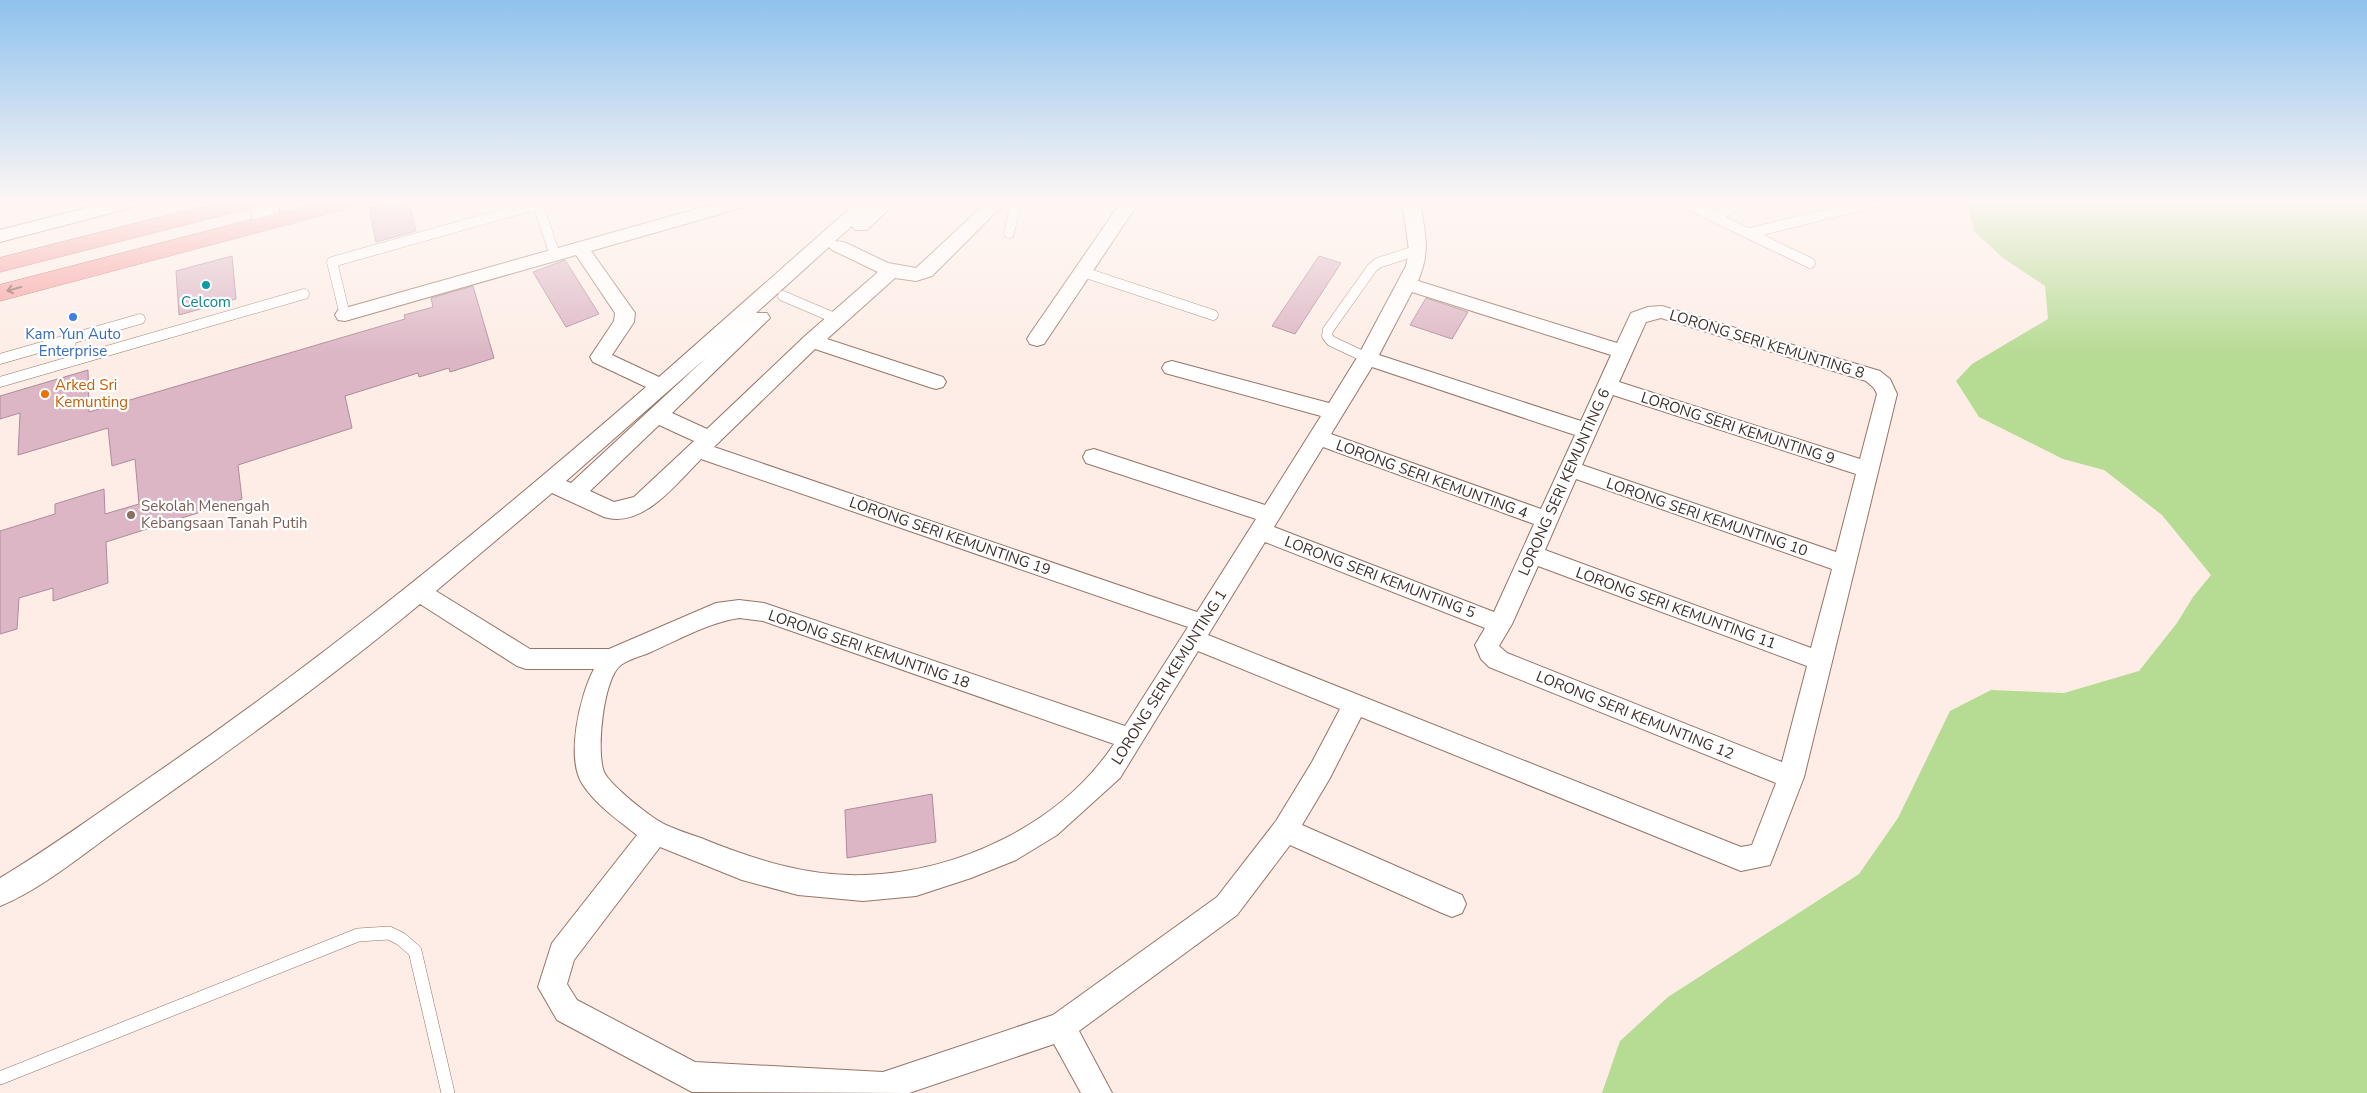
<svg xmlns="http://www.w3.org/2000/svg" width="2367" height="1093" viewBox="0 0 2367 1093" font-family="'Nunito Sans',sans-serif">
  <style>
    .green { fill: #b6db93 }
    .building { fill: #dcb6c5; stroke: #af8b9a }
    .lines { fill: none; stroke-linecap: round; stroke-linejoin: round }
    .service-far1-casing { stroke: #977465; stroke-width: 11 }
    .service-casing { stroke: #977465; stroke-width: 14 }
    .minor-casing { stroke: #977465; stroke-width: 2 }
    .secondary-casing { stroke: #977465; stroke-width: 1 }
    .trunk-casing { stroke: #b26b68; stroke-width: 1 }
    .service-far1 { stroke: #fff; stroke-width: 10 }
    .service { stroke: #fff; stroke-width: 13 }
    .minor { fill: #fff; fill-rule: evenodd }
    .secondary { fill: #fff; fill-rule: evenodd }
    .trunk { fill: #f4a2a2; fill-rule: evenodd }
    .oneway { stroke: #875d59 }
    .culture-dot { fill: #0f9aa8; stroke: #fff; stroke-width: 2 }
    .shop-dot { fill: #3f7fe0; stroke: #fff; stroke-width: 2 }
    .food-dot { fill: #e8710a; stroke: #fff; stroke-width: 2 }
    .education-dot { fill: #8d6e63; stroke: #fff; stroke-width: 2 }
    .labels { text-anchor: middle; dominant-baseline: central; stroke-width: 4.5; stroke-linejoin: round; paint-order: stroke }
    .culture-label { font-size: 15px; fill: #0d838f; stroke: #fff }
    .shop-label { font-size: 15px; fill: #366cbe; stroke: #fff }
    .street-label { font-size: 15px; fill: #3e2f29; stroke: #fff }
    .food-label { font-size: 15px; fill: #c56008; stroke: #fff; text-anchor: start }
    .education-label { font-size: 15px; fill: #785e54; stroke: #fff; text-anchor: start }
  </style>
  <rect width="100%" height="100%" fill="#fdede6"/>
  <path class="green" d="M1966,202H2367V1093H1602L1620,1041L1668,997L1859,874L1898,818L1950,711L1991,690L2064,693L2139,671L2177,623L2193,597L2211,575L2162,515L2104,470L2063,459L1979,417L1956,381L1972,364L2048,319L2045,286L2003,258L1975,232Z"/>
  <path class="building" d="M393,202H409L416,231L376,242L369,208Z
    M232,256L236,299L179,315L176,271Z
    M1319,256L1341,263L1295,334L1272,326Z
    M565,260L599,314L566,327L533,272Z
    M473,286L494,358L450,372L449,368L419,377L418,373L345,396L352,428L238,465L242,499L106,542L108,583L53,601V588L19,598L17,629L0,634V531L55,514V504L104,489L105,514L139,504L135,459L112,466L108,428L18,455L20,413L0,419V396L88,370L89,412L405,319L404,315L433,307L431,298Z
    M1426,298L1468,312L1452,339L1410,325Z
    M932,794L936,842L847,858L845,810Z"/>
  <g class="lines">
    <g class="service-far1-casing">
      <path id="service-far1" d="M537,202L555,255
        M1683,202L1810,263
        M0,207L23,202
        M1714,217L1744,202
        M1009,233L1016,202
        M1750,233L1877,202
        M1083,272L1213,315
        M783,296L837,319
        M345,315L332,262L545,202
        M1367,358L1331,341L1327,336L1328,330L1372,268L1378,263L1418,250
        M0,359L140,319
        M69,362L71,339
        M0,382L304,294"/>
    </g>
    <g class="service-casing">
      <path id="service" d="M0,1078L358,935L389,933L401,939L415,951L448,1093"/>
    </g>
    <g class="minor-casing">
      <path id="minor" d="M110,202H141L138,206L0,242V230Z
        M721,202H751L748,206L591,251L635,313L634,322L612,355L659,377L857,202H896L867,230H855L852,226L835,241L844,242L888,263L916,268L987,202H1006L932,276L916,281L895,278L827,339L943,377L946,382L943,387L936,389L929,387L815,349L714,447L1197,612L1256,519L1086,463L1083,457L1086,451L1094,449L1265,505L1321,416L1165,373L1162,368L1165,363L1172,361L1329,403L1358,356L1406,266L1409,250L1402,202H1420C1425,234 1431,250 1418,281L1617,343L1631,313L1648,307L1662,306L1880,371L1890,379L1897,394L1804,777L1770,865L1741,871L1361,717L1330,778L1302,825L1462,895L1466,904L1462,913L1452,917L1442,913L1290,845L1237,915L1079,1031L1112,1093H1081L1054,1044L909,1093L692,1092L557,1020L538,987L552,943L637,835C618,820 597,806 583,785C565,759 580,695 594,669H526L517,666L420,604C325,683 225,754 124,825C87,851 41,890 0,906V878C50,848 98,813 146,780C322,660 485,527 646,387L593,362L590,357L614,321L615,313L576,255L345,321L338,320L335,315L338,310ZM829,247L832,250L878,272L805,336L707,429L672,413L770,318L767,313H756ZM1412,292L1611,355L1581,421L1379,355ZM1661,318L1866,381L1874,388L1877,394L1860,459L1619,382L1646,322ZM707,357L571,483L566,481ZM1372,367L1575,435L1541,509L1331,434ZM1613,395L1856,474L1836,552L1582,465ZM659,425L694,441L634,497L614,502L590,491ZM1323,447L1534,524L1494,612L1274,527ZM701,459L1188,627L1125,726L764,603L739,600L716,603L609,649H530L436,591L552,493L604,517C643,529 677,483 701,459ZM1576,479L1832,569L1811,648L1545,550ZM1265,542L1485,628L1475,645L1481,659L1489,667L1776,783L1752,845L1741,847L1208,635ZM1538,566L1807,666L1782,762L1507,653L1499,646L1512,624ZM739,618L763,621L1114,744C1061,824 959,872 864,875C808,877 752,859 701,838C689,834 677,830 666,825C652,819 610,785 604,772C596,752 603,678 621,665C629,659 642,656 651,652C680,639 708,623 739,618ZM1198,651L1340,709L1312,762L1276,821L1217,897L1053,1015L883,1072L695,1062L577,1000L567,984L574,960L660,847L742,880L798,895L863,901L916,896L971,878L1016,860L1057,835L1120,778Z
        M1121,202H1139L1044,344L1037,346L1030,344L1027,339L1030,334Z"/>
    </g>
    <g class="secondary-casing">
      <path id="secondary" d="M250,202H272L275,224L272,229L264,231L256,229L253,224Z
        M280,202H302V217L299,222L291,224L283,222L280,217Z"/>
    </g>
    <g class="trunk-casing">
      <path id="trunk" d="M220,202H258L255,207L0,272V258Z
        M319,202H356L353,207L0,301V285Z"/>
    </g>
    <use href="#service-far1" class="service-far1"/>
    <use href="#service" class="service"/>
    <use href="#minor" class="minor"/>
    <use href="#secondary" class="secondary"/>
    <use href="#trunk" class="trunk"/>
  </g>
  <defs><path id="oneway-shaft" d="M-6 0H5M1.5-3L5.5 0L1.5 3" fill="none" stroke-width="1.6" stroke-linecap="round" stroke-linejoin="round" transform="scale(1.25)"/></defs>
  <use class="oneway" href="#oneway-shaft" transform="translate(14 289) rotate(165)"/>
  <linearGradient id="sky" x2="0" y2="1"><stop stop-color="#8fc2ee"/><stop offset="0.57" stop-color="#fef7f4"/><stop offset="1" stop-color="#fef7f4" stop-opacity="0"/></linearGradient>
  <rect width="2367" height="355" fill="url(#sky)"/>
  <circle class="culture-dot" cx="206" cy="285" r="5"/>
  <circle class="shop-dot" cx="73" cy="317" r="5"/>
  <circle class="food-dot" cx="45" cy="394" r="5"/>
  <circle class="education-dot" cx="131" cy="515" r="5"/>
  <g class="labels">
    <g class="culture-label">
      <text x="206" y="302">Celcom</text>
    </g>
    <g class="shop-label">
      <text x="73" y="334">Kam Yun Auto<tspan x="73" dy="17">Enterprise</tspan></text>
    </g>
    <g class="street-label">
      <text transform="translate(1767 344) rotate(17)">LORONG SERI KEMUNTING 8</text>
      <text transform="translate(1738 428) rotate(18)">LORONG SERI KEMUNTING 9</text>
      <text transform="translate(1432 479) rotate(20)">LORONG SERI KEMUNTING 4</text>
      <text transform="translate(1564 482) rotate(-66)">LORONG SERI KEMUNTING 6</text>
      <text transform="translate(1707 517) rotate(19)">LORONG SERI KEMUNTING 10</text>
      <text transform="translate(950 536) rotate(19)">LORONG SERI KEMUNTING 19</text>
      <text transform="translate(1380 577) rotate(21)">LORONG SERI KEMUNTING 5</text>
      <text transform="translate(1676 608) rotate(20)">LORONG SERI KEMUNTING 11</text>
      <text transform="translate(869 649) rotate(19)">LORONG SERI KEMUNTING 18</text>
      <text transform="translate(1169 677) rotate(-58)">LORONG SERI KEMUNTING 1</text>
      <text transform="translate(1635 715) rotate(22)">LORONG SERI KEMUNTING 12</text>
    </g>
    <g class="food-label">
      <text x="55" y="385">Arked Sri<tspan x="55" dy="17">Kemunting</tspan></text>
    </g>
    <g class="education-label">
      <text x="141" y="506">Sekolah Menengah<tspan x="141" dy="17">Kebangsaan Tanah Putih</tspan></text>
    </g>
  </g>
</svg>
